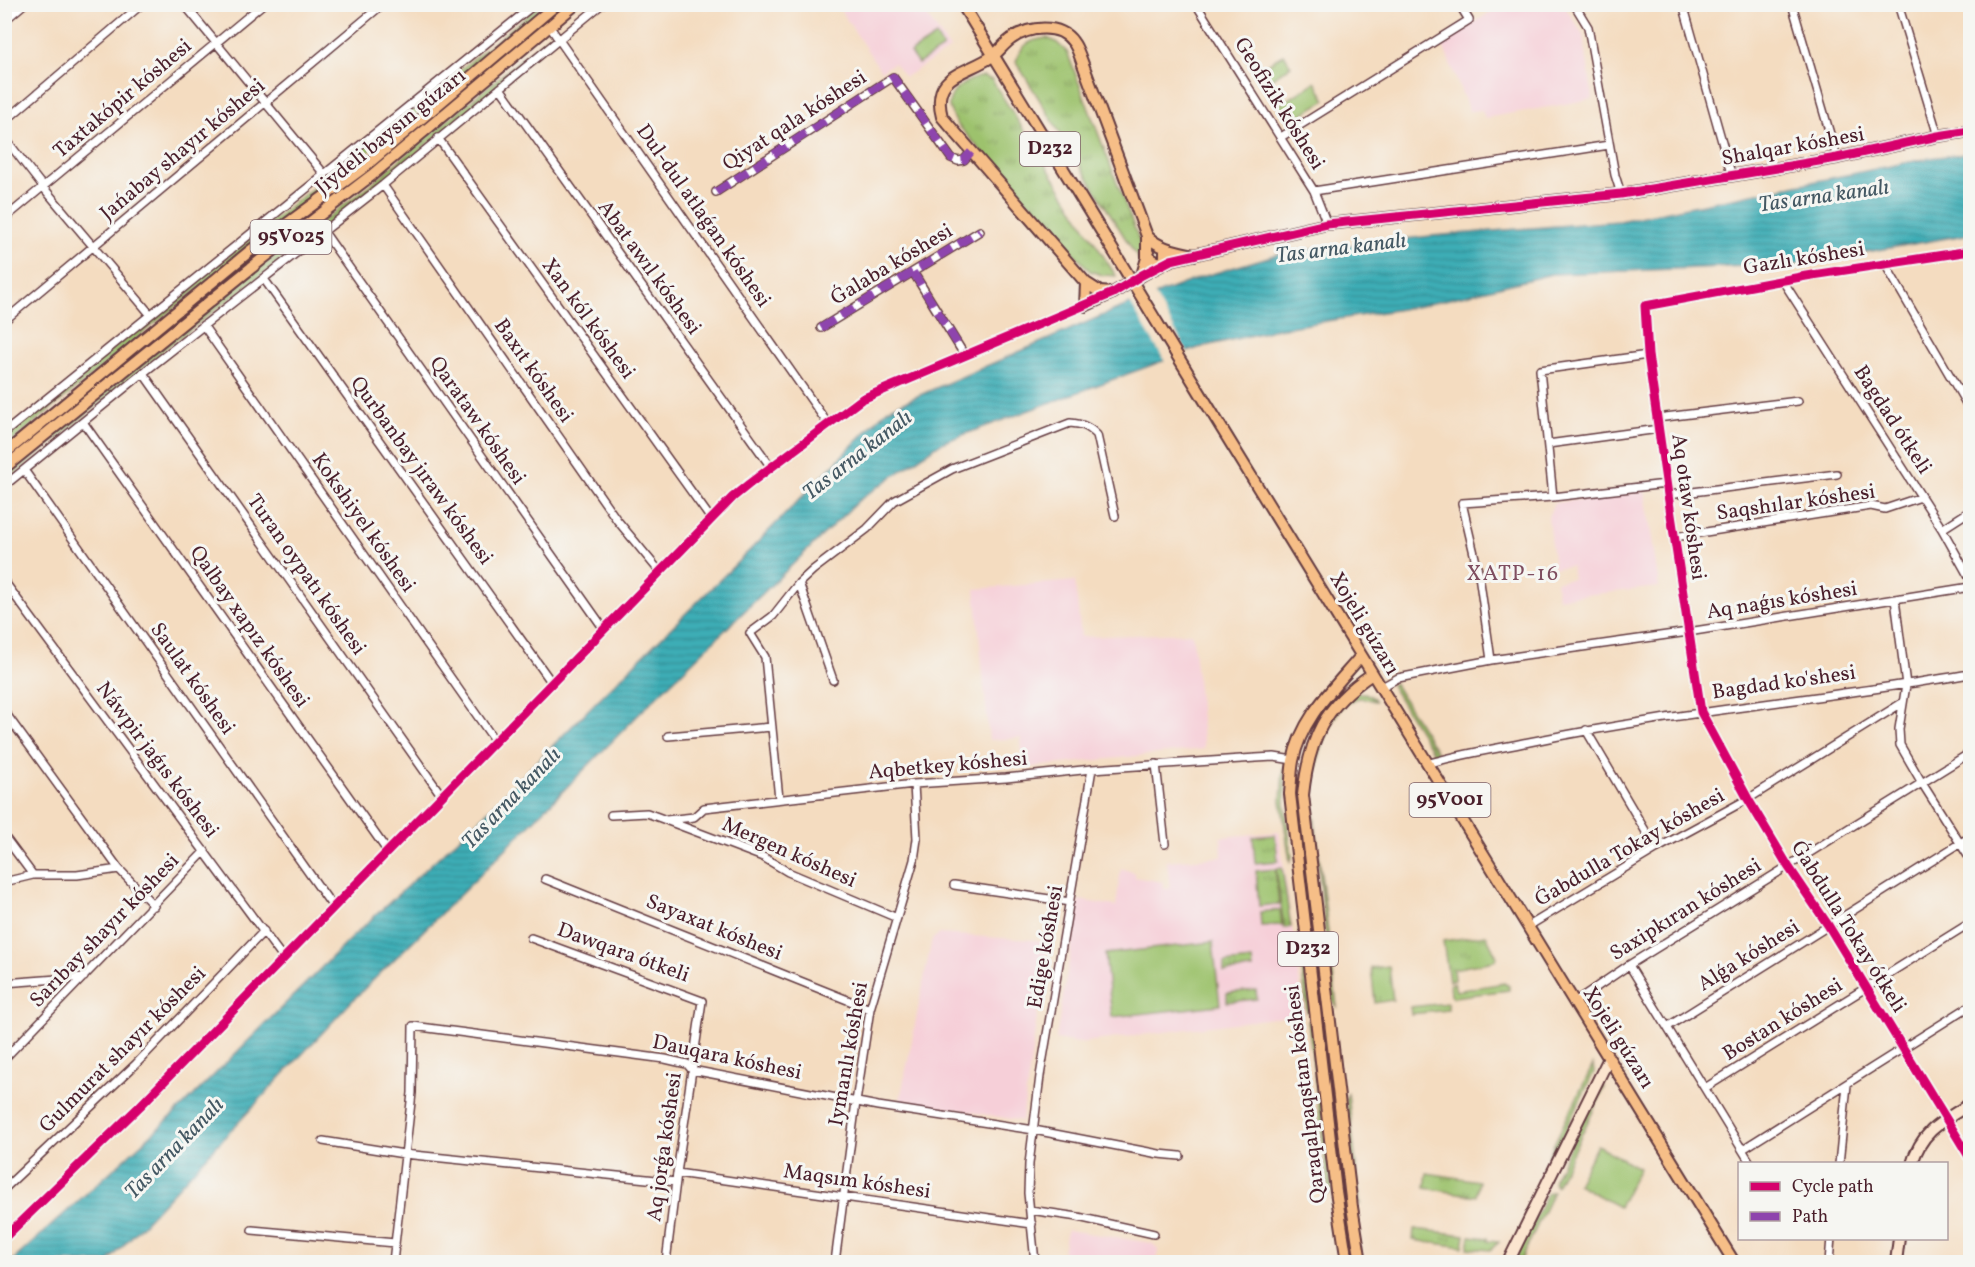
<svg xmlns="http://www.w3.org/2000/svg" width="1975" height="1267" viewBox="0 0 1975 1267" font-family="Vollkorn,serif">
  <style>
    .built { fill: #f6cfd8 }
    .grass { fill: url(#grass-tufts); stroke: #74704c; stroke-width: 1.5 }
    .pitch { fill: #9dc26d; stroke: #74704c; stroke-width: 1.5 }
    .water { fill: url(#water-rules); stroke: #436670; stroke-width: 1.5 }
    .pier { fill: #f4dcc0 }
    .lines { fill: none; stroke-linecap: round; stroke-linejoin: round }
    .street-casing { stroke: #643b41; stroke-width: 10 }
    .secondary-casing { stroke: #643b41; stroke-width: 14 }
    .primary-casing { stroke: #643b41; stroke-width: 14 }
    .street { stroke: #fff; stroke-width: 7 }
    .secondary { stroke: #fbe5cf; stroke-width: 10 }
    .primary { stroke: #f6be87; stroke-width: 10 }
    .primary-bridge-casing { stroke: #643b41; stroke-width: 14; stroke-linecap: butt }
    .primary-bridge { stroke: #f6be87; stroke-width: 10 }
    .quiet { stroke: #8e44ad; stroke-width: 8; stroke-dasharray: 15 8; stroke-linecap: butt }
    .cycleway-casing { stroke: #f6f6f2; stroke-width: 13 }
    .cycleway { stroke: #d6006c; stroke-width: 9 }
    .labels { text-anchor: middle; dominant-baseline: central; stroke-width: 6; stroke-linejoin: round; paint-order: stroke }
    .shield { fill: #f6f6f2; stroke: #7e6067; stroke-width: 1.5 }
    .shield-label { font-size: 20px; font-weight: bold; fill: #4a1f2b }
    .street-label { font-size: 21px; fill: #4a1f2b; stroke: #f6f6f2 }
    .water-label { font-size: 22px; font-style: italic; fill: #445863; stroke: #f6f6f2 }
    .neighbourhood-label { font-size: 22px; letter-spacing: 1.5px; fill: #7f4e60; stroke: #f6f6f2 }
  </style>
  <defs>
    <pattern id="grass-tufts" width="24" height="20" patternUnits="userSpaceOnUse" patternTransform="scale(1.5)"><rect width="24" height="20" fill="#9dc26d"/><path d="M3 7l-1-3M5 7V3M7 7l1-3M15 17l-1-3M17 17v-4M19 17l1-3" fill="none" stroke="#829d5a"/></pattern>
    <pattern id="water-rules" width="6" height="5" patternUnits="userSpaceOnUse" patternTransform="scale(1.5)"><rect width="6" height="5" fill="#3cadb6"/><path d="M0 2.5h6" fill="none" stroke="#348c94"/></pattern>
  </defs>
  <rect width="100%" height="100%" fill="#f6f6f2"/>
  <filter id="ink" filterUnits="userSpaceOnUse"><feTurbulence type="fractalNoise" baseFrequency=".0167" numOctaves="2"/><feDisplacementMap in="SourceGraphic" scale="12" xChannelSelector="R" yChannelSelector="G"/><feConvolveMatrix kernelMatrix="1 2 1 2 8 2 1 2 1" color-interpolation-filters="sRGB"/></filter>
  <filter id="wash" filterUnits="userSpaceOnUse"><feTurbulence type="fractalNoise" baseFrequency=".008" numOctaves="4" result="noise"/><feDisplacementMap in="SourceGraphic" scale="24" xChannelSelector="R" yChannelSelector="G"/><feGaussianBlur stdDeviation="1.35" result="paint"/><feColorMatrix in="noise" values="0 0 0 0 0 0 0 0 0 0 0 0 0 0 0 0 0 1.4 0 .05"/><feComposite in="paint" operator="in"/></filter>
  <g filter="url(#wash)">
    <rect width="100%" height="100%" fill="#f4dcc0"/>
    <path class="built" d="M1503,4L1564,5L1583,35L1593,99L1485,118L1482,110L1469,111L1442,43Z
      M837,5H920L950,49L905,77L894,63L881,71Z
      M1645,491L1659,587L1558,598L1556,581L1573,579L1571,566L1554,568L1548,517L1554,503Z
      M1075,581L1081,637L1191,633L1193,638L1204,749L1023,768L1021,738L989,740L975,589Z
      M1279,832L1304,1014L1078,1043L1056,1039L1079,900L1116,906L1121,868L1135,873V877L1163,882V888L1170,889L1167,861L1222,857L1221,837Z
      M940,934L1048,941L1022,1121L900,1100L932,939Z
      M1067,1230L1152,1243L1158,1249L1157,1262H1061Z"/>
    <path class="grass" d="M538,7L539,15L149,328L5,447V437L146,322Z
      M550,35L553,40L389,176L165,349L5,482V475L35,449L255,272L366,188Z
      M1047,38L1056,42L1067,52L1139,240L1142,253L1140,262L1016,62C1021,44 1030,40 1047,38Z
      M983,76L992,80L1116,276L1102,275L1090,271L957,124C954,118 950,112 949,106C949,88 970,79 983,76Z
      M1394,683L1439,756H1435L1391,685Z
      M1365,693L1374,698L1375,701C1367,699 1361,696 1353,700C1327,710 1314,772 1312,797L1337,1007L1333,1003L1314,824L1312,813L1310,812C1309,799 1309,787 1311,774C1314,754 1334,701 1355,694C1357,693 1364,693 1365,693Z
      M1283,769L1285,773V805L1292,857L1290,861L1281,801Z
      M1275,835L1278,861L1255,863L1253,837Z
      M1282,868L1291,927L1284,928L1276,869Z
      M1275,869L1279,904L1259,906L1256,871Z
      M1280,910L1282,925L1261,926L1260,912Z
      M1298,935L1301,936L1310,1009L1307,1012Z
      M1486,935L1497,957L1494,961L1453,969L1454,980L1449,981L1443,941Z
      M1252,960L1253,969L1224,972V963Z
      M1389,966L1393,1000L1375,1003L1371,968Z
      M1454,983L1456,991L1504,983L1509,986V990L1454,997L1451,995L1450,984Z
      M1256,990L1257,999L1227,1002V993Z
      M1448,1003V1010L1411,1014L1410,1007Z
      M1308,1021L1312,1024L1332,1190L1329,1194Z
      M1593,1065L1594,1072L1553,1156H1548Z
      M1600,1087H1605L1556,1186L1553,1181Z
      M1348,1093L1360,1204L1356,1200L1346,1099Z
      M1427,1173L1479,1181L1476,1196L1425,1188Z
      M1551,1192H1553L1520,1262H1514L1547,1194Z
      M1414,1229L1465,1235L1463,1247L1413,1240Z
      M1470,1236L1488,1238V1241L1499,1242L1490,1250L1468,1248Z"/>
    <path class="pitch" d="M936,36L943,48L918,64L910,53Z
      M1284,54L1291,66L1269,80L1261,68Z
      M1315,82L1326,100L1289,122L1278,106Z
      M1213,942L1220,1005L1112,1017L1105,954Z
      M1597,1145L1639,1168L1619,1207L1577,1184Z"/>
    <path class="water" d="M1970,153V234L1797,264L1552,274L1420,306L1277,329L1198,348L941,443L858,501L653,700L473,882L352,1001L108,1262H11L184,1105L351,938L482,817L597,701L753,547L888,409L1115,310L1202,277L1282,253L1431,236L1619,221L1930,158Z"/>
    <path class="pier" d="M1153,292L1189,355L1166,363L1129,301Z"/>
  </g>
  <g filter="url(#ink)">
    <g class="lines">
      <g class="street-casing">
        <path id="street" d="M184,4L325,175
          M1196,4L1314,191L1327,224
          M1574,4L1588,27L1615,175L1621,194
          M1683,4L1732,177
          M1792,4L1837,158
          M1898,4L1938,136
          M4,21L24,4
          M550,27L828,424
          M500,88L771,467
          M4,122L142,4
          M4,137L43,187L150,314
          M1281,137L1469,20L1459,4
          M438,138L711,519
          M383,185L617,520L660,572
          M1314,191L1609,145
          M716,192L893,77L951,158L958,161L964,160L971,152
          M4,219L263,4
          M324,232L604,629
          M1970,251L1806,276L1645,306L1648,355L1668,495L1701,712L1748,799L1788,866L1828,925L1970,1158
          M1885,264L1970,410
          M913,272L965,356
          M264,279L552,683
          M1783,281L1942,529L1970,579
          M4,321L383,4
          M203,325L495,741
          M821,328L980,231
          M143,373L442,796
          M1657,418L1798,401
          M83,422L388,852
          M4,433L535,4
          M1548,444L1659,429
          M24,470L333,907
          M4,486L143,373L383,185L602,4
          M1668,495L1837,474
          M1553,497L1540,370L1648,355
          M1942,529L1970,511
          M1674,537L1871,506L1885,509L1921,497
          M4,581L283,958
          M799,583L833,680
          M1895,599L1906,685L1899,729L1900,745L1922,783L1970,859
          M1491,660L1479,575L1462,503L1553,497L1666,484
          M1380,688L1398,678L1491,660L1688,632L1970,587
          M4,711L119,869L154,906
          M1586,730L1656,849
          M668,736L772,727
          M1156,764L1165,844
          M1427,764C1460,754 1495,749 1529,742C1675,712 1824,699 1970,674
          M779,799L765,657L750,633L773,616L799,583L813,570L867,529L894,501L952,469L1070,423C1082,424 1088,426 1097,435L1115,516
          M611,815L647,813L666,820L694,817L704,808L914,784L1006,778L1092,769L1256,758L1274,757L1293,760
          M668,821L763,857L788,872L897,918
          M4,836L33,875
          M545,879L870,1009
          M4,882L33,875H77L119,869
          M954,885L1070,902
          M1527,927L1656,849L1748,799L1902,703
          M531,938L702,1001L677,1173L666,1262
          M1629,965L1751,1164
          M4,983L84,977
          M1573,1003L1629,965L1970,753
          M1667,1027L1970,837
          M4,1059L205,851
          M1705,1088L1970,923
          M323,1141L404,1154L676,1182
          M1743,1149L1970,1006
          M1839,1164L1847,1085
          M677,1173L1032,1224
          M4,1189L136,1064L264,931
          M1030,1210L1078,1217L1154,1234
          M252,1230L395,1243
          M4,1238L140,1106L711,519L749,484L862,399L1085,306
          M393,1262L412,1093L413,1026L665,1059L687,1064L692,1070L878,1106L1034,1130L1159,1154L1180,1156
          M835,1262L856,1102L870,1009L914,860L917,839L914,784
          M1035,1262L1028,1193L1029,1164L1040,1076L1092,769
          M1829,1262L1831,1238"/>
      </g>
      <g class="secondary-casing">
        <path id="secondary" d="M1085,306L1113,293L1142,275L1171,260L1327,224L1621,194L1837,158L1938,136L1970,131
          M1912,1164C1921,1131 1943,1121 1970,1104
          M1508,1262L1608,1060
          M1896,1262L1899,1238"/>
      </g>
      <g class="primary-casing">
        <path id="primary" d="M962,4L1108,242
          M1147,236C1160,249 1176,251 1194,255
          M1148,253L1151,259L1161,264L1165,258V248
          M1113,293L1100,292L1086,283L942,117C930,72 969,74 994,55C1000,50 1005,43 1011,39C1029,26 1060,23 1073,42C1077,47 1079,54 1081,59L1147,236V258L1142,275
          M1085,306L1086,283
          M1208,406L1734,1262
          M4,454L250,251L363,168L557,4
          M4,468L261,260L372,175L576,4
          M1347,1262L1336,1191L1290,794C1291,783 1291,772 1293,761C1301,718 1334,688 1361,656
          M1361,1262L1352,1207L1303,795C1309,739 1324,706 1372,674"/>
      </g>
      <use href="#street" class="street"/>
      <use href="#secondary" class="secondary"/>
      <use href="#primary" class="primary"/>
      <g class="primary-bridge-casing">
        <path id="primary-bridge" d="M1108,242L1208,406"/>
      </g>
      <use href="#primary-bridge" class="primary-bridge"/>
      <path class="quiet" d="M716,192L893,77L951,158L958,161L964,160L971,152
        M913,272L965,356
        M821,328L980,231"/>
      <g class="cycleway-casing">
        <path id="cycleway" d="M1970,251L1806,276L1645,306L1648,355L1668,495L1701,712L1748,799L1788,866L1828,925L1970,1158
          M4,1238L140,1106L733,497L749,484L862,399L1113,293L1142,275L1171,260L1327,224L1621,194L1837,158L1938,136L1970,131"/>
      </g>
      <use href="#cycleway" class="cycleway"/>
    </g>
  </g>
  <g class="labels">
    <g class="shield">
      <rect x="1020" y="132" width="60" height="34" rx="4.5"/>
      <rect x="250.5" y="220" width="81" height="34" rx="4.5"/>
      <rect x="1409.5" y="783" width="81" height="34" rx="4.5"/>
      <rect x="1278" y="932" width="60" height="34" rx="4.5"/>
    </g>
    <g class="shield-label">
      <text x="1050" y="149">D232</text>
      <text x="291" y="237">95V025</text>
      <text x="1450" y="800">95V001</text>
      <text x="1308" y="949">D232</text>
    </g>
    <g class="street-label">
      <text transform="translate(123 99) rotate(-40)">Taxtakópir kóshesi</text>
      <text transform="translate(1279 104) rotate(58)">Geofizik kóshesi</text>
      <text transform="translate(795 121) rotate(-33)">Qiyat qala kóshesi</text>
      <text transform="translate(391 132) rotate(-39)">Jiydeli baysın gúzarı</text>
      <text transform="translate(1793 147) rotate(-10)">Shalqar kóshesi</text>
      <text transform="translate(183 150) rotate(-40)">Jańabay shayır kóshesi</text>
      <text transform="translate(703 216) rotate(55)">Dul-dul atlaǵan kóshesi</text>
      <text transform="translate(1804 259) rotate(-9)">Gazlı kóshesi</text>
      <text transform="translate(892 265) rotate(-31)">Ǵalaba kóshesi</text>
      <text transform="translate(649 268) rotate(54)">Abat awıl kóshesi</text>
      <text transform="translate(588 319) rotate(54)">Xan kól kóshesi</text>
      <text transform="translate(533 371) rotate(55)">Baxıt kóshesi</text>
      <text transform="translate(1892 420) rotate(57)">Bagdad ótkeli</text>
      <text transform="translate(477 421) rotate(55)">Qarataw kóshesi</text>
      <text transform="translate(421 471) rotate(54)">Qurbanbay jıraw kóshesi</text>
      <text transform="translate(1796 503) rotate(-8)">Saqshılar kóshesi</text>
      <text transform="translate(1688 507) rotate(82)">Aq otaw kóshesi</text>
      <text transform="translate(363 523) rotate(55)">Kokshiyel kóshesi</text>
      <text transform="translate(306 575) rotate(55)">Turan oypatı kóshesi</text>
      <text transform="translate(1782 601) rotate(-9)">Aq naǵıs kóshesi</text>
      <text transform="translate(1364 624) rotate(59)">Xojeli gúzarı</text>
      <text transform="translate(249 627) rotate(55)">Qalbay xapız kóshesi</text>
      <text transform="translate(192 679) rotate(55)">Saulat kóshesi</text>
      <text transform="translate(1784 683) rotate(-8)">Bagdad ko'shesi</text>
      <text transform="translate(157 760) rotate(53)">Náwpir jaǵıs kóshesi</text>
      <text transform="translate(948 766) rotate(-5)">Aqbetkey kóshesi</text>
      <text transform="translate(1630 848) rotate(-30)">Ǵabdulla Tokay kóshesi</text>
      <text transform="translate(789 853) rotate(24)">Mergen kóshesi</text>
      <text transform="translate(1686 910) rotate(-32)">Saxipkıran kóshesi</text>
      <text transform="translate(1848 927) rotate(58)">Ǵabdulla Tokay ótkeli</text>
      <text transform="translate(714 928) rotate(22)">Sayaxat kóshesi</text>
      <text transform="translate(105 931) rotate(-46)">Sarıbay shayır kóshesi</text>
      <text transform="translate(1046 947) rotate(-80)">Edige kóshesi</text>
      <text transform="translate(623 953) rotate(20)">Dawqara ótkeli</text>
      <text transform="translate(1749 956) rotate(-32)">Alǵa kóshesi</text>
      <text transform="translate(1783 1020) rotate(-32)">Bostan kóshesi</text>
      <text transform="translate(1618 1038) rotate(58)">Xojeli gúzarı</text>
      <text transform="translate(123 1050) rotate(-45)">Gulmurat shayır kóshesi</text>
      <text transform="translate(849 1054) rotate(-80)">Iymanlı kóshesi</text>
      <text transform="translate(727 1058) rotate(12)">Dauqara kóshesi</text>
      <text transform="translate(1306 1094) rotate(-97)">Qaraqalpaqstan kóshesi</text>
      <text transform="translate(665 1147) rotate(-82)">Aq jorǵa kóshesi</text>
      <text transform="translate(857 1182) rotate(8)">Maqsım kóshesi</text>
    </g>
    <g class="water-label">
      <text transform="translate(1824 197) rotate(-8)">Tas arna kanalı</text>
      <text transform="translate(1341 249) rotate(-7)">Tas arna kanalı</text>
      <text transform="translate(858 456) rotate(-38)">Tas arna kanalı</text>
      <text transform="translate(512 799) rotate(-46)">Tas arna kanalı</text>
      <text transform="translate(175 1149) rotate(-46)">Tas arna kanalı</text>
    </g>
    <g class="neighbourhood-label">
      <text x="1513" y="574">XATP-16</text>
    </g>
  </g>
  <rect width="1975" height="1267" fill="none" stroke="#f6f6f2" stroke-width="24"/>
  <rect x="1738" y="1162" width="210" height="78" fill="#f6f6f2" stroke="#b1a0a2" stroke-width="1.5"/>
  <rect x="1750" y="1182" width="30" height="9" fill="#d6006c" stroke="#b1a0a2" stroke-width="1.5"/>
  <text x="1792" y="1192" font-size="18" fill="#4a1f2b">Cycle path</text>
  <rect x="1750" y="1212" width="30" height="9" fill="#8e44ad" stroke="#b1a0a2" stroke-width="1.5"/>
  <text x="1792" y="1222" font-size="18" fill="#4a1f2b">Path</text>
</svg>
